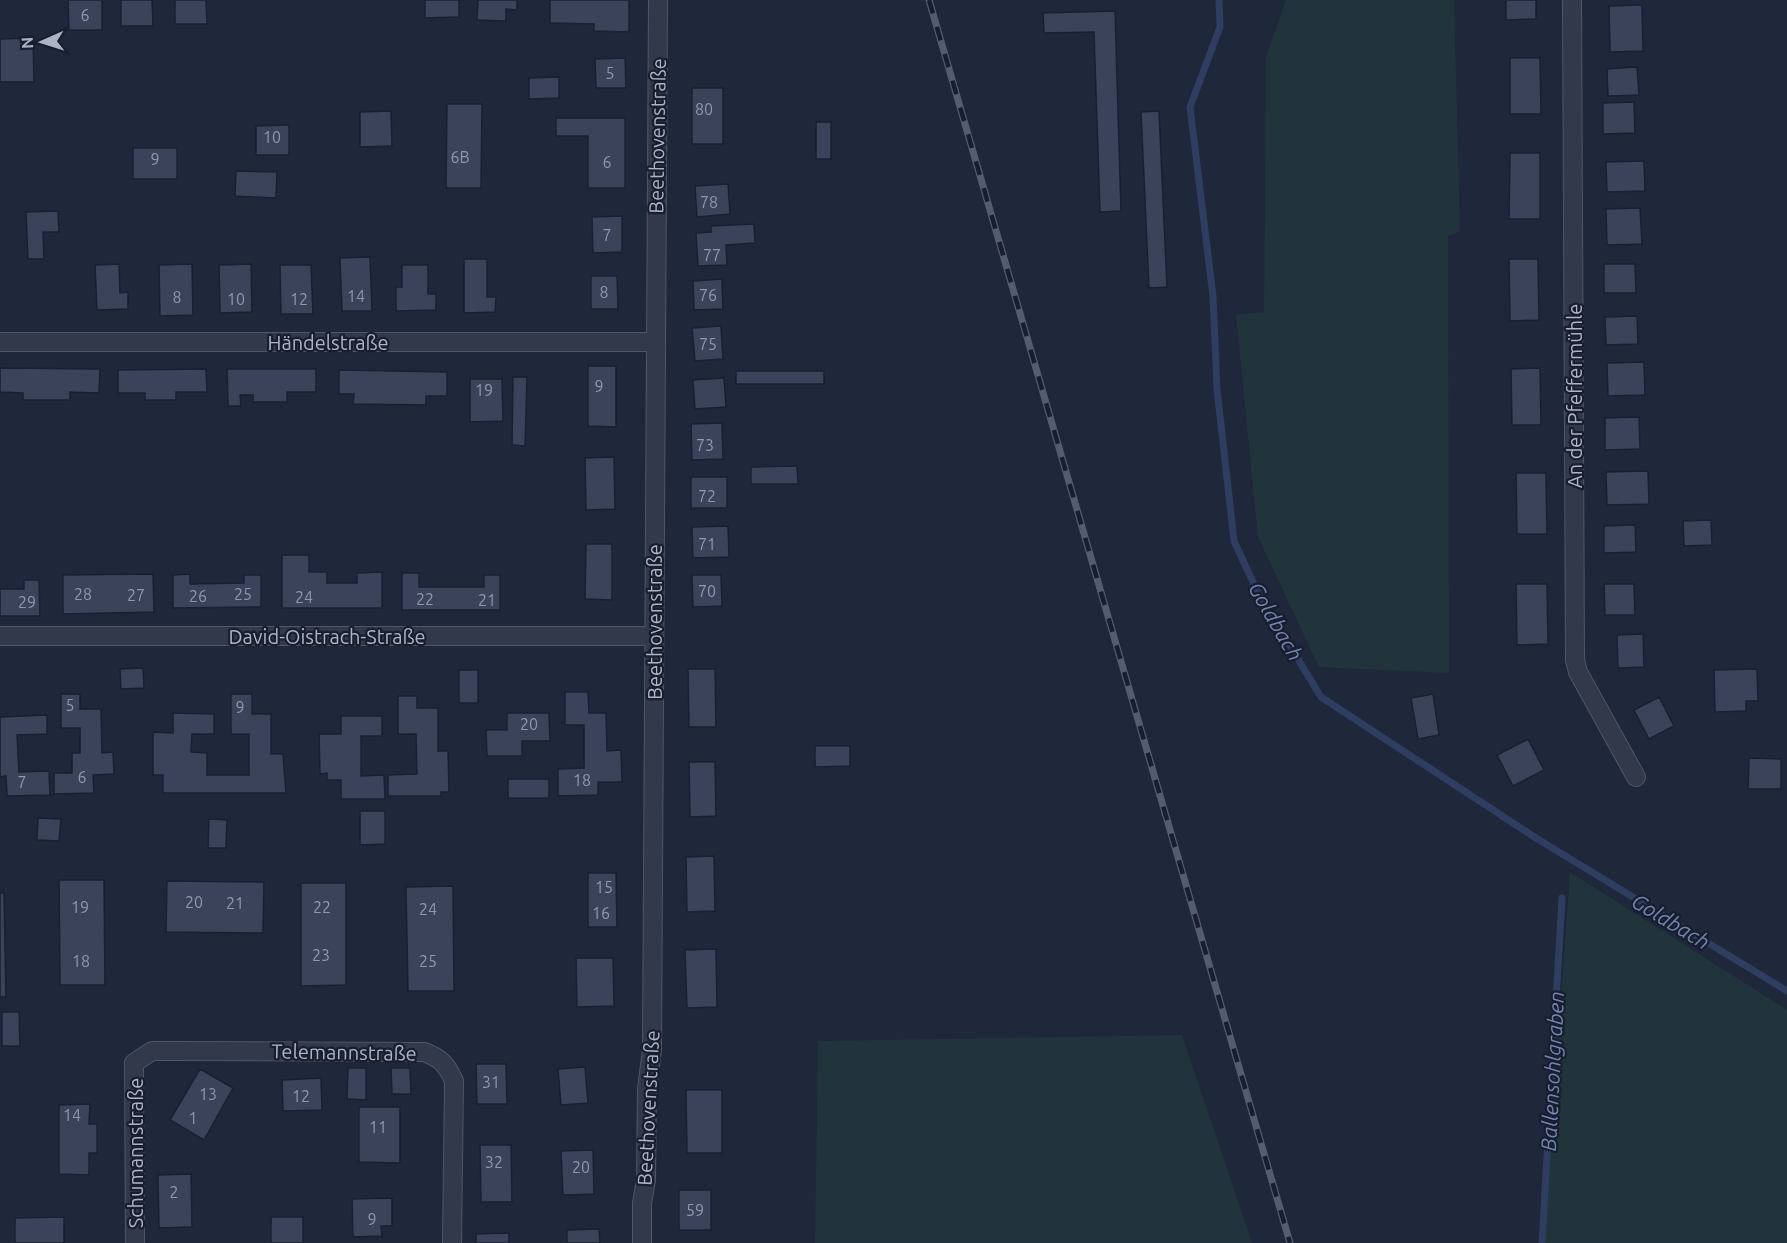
<svg xmlns="http://www.w3.org/2000/svg" width="1787" height="1243" viewBox="0 0 1787 1243" font-family="Ubuntu,sans-serif">
  <style>
    .green { fill: #21343b }
    .lines { fill: none; stroke-linecap: round; stroke-linejoin: round }
    .stream { stroke: #2f3d61; stroke-width: 7 }
    .building { fill: #3a435a; stroke: #1a2031; stroke-width: 1.5 }
    .street-casing { stroke: #505668; stroke-width: 20 }
    .street { stroke: #32394a; stroke-width: 18 }
    .rail-casing { stroke: #545c72; stroke-width: 7 }
    .rail { stroke: #181e2e; stroke-width: 4.5; stroke-dasharray: 14; stroke-linecap: butt }
    .labels { text-anchor: middle; dominant-baseline: central; stroke-width: 4.5; stroke-linejoin: round; paint-order: stroke }
    .number-label { font-size: 16px; fill: #9097ac }
    .street-label { font-size: 20px; fill: #adb3c7; stroke: #181e2e }
    .water-label { font-size: 21px; font-style: italic; fill: #7285b2; stroke: #181e2e }
  </style>
  <rect width="100%" height="100%" fill="#1f273a"/>
  <path class="green" d="M1286,0H1454L1460,231L1448,236L1449,673L1319,667L1258,537L1236,315L1264,312L1266,57Z
    M1570,872L1787,1010V1243H1544Z
    M1182,1035L1252,1243H815L818,1041Z"/>
  <g class="lines">
    <path class="stream" d="M1219,0L1220,27L1190,107L1213,296L1217,389L1234,541L1259,595L1321,697L1536,838L1787,991
      M1542,1243L1562,898"/>
  </g>
  <path class="building" d="M68,0H102V30H69Z
    M121,0H152L153,26H121Z
    M175,0H206L207,24H175Z
    M425,0H459V17L425,18Z
    M478,0H517V10L506,9V21L477,20Z
    M550,0H629V32L594,31V24L550,23Z
    M1506,0H1536V19L1506,20Z
    M1642,5L1643,51L1610,52L1609,6Z
    M1115,11L1121,211L1100,212L1094,32L1044,33L1043,13Z
    M33,38L34,82H0V39Z
    M625,58L626,88H596L595,59Z
    M1510,58H1540L1541,114H1510Z
    M1637,67L1639,95L1608,96L1607,69Z
    M559,77V98L529,99V78Z
    M692,88H723V144H692Z
    M1634,102L1635,133L1603,134V103Z
    M447,104H482L481,188H446Z
    M391,111L392,146L360,147V112Z
    M1159,111L1167,287L1149,288L1141,112Z
    M556,118H625V188H588V136H556Z
    M816,122H831V159H816Z
    M289,125V155H256V126Z
    M133,148H177V179H133Z
    M1510,153H1540V219H1509Z
    M1644,161L1645,191L1607,192L1606,162Z
    M236,171L277,172L276,198L235,196Z
    M728,184L730,214L697,217L695,186Z
    M1640,208L1642,244L1607,245L1606,209Z
    M58,211L59,232H43L44,259H28L26,212Z
    M622,216V252L593,253L592,217Z
    M754,224L755,243L726,245L727,265L698,266L696,233L711,232V226Z
    M370,257L372,311H342L340,258Z
    M464,259H487V297H496L495,312L464,313Z
    M1509,259H1538L1539,320L1510,321Z
    M119,264L120,293L128,292V309L97,310L95,265Z
    M192,264L193,315L160,316L159,265Z
    M251,264L252,312L220,313L219,265Z
    M1604,264H1635L1636,293H1604Z
    M280,265H311L313,314H281Z
    M402,265H428V294H436V310L396,311V287H402Z
    M591,276H617L618,309H591Z
    M722,279L723,309L694,310L693,281Z
    M1637,316L1638,344L1606,345L1605,317Z
    M721,326L723,359L695,361L692,328Z
    M1644,362L1645,395L1608,396L1607,363Z
    M588,366H616V427L588,426Z
    M0,368L100,369L99,393L70,392V400H23V393L0,392Z
    M1540,368L1541,425H1512L1511,369Z
    M206,369L207,392H176V400H145V393H118V370Z
    M227,369H316V392H287V402H253V395H240L241,406H228Z
    M339,370L447,372V396H426V405L353,404L354,394H339Z
    M736,371H824V384H736Z
    M513,377H527L525,446L512,445Z
    M724,378L726,407L695,409L693,380Z
    M470,379H502L503,421L470,422Z
    M1639,417L1640,449L1605,450V418Z
    M722,423L723,459L692,460L691,424Z
    M614,457L615,509L586,510L585,458Z
    M797,466L798,484H751V467Z
    M1648,471L1649,504L1607,505L1606,472Z
    M1516,473H1546L1547,534H1517Z
    M691,477H727V508H691Z
    M1711,520L1712,545L1684,546L1683,521Z
    M1635,525L1636,552L1604,553V526Z
    M728,526L729,557L693,558L692,527Z
    M586,544H612V600L585,599Z
    M282,555H309V572H327V583H357V573L382,572V608H282Z
    M402,573H419V587H484V575H500V610H402Z
    M153,574L154,612L63,614V575Z
    M190,574V584L244,583V575H261V607L173,608V575Z
    M692,575H721L722,606L693,607Z
    M24,580H39L40,616H0V589H24Z
    M1516,584H1547L1548,644L1517,645Z
    M1604,584H1634L1635,615H1605Z
    M1643,634L1644,667L1618,668L1617,635Z
    M143,668L144,688L121,689L120,669Z
    M688,669H715L716,727H689Z
    M1757,669L1758,701H1746V711L1715,712L1714,670Z
    M459,670H478V703H459Z
    M565,692H588L589,713H606L607,751L621,750L622,782H598V795L558,796V769L584,768V725H565Z
    M61,694H80V709H101L102,753L113,752L114,774L93,775L94,793L54,794V773H72V753H80V728H61Z
    M231,694H252V714H271V754H283L286,793H163V775H153V732L173,733V713L214,714V734H192L191,752L207,753V775H249V734H231Z
    M1433,694L1439,735L1418,739L1411,698Z
    M398,696H417V708H438V751H448L449,792H441V796H388V775L417,774L416,734H398Z
    M1659,697L1674,726L1649,739L1634,710Z
    M507,713H549L550,741H522V756H487L486,730H507Z
    M47,715V734L17,735L19,772L49,771L50,795L7,796L6,776L0,777V717Z
    M341,716H382V736H361V776L384,775L385,799H341V780H327V773L320,774L319,734H341Z
    M1528,739L1544,770L1513,786L1497,755Z
    M815,746H850V766L815,767Z
    M1749,758L1781,759V789H1748Z
    M689,762H715L716,816L690,817Z
    M508,779H549V798H508Z
    M360,811H385V844L360,845Z
    M38,818L61,819L59,841L37,840Z
    M209,819L227,820L226,848H208Z
    M714,856L715,911L687,912L686,857Z
    M588,873H616L617,927H588Z
    M59,880H104L105,985H60Z
    M167,881L264,882L263,933L166,932Z
    M301,883H346V985L301,986Z
    M453,886L454,991H408L406,887Z
    M0,893H4L6,997H0Z
    M716,949L717,1007L687,1008L685,950Z
    M576,958H613L614,1006L577,1007Z
    M2,1012H19L20,1046H2Z
    M476,1064H506L507,1104H477Z
    M585,1067L588,1103L561,1105L558,1069Z
    M348,1068H366V1100L347,1099Z
    M391,1068H410L411,1094H392Z
    M200,1069L233,1088L204,1140L170,1120Z
    M321,1078L322,1110L283,1111L282,1080Z
    M686,1090H722V1153H687Z
    M90,1104L89,1124H97V1153H89V1175L59,1174V1105Z
    M359,1107H400V1163L359,1162Z
    M480,1145H511L512,1202H481Z
    M593,1150L594,1194L563,1195L561,1151Z
    M191,1174L192,1227L159,1228L158,1175Z
    M679,1190H711V1230H679Z
    M392,1198V1226H381L382,1236L353,1237L352,1199Z
    M64,1217V1243H15V1218Z
    M271,1217H303V1243H271Z
    M599,1229L600,1243H567V1230Z
    M509,1233V1243H476V1234Z"/>
  <g class="lines">
    <g class="street-casing">
      <path id="street" d="M1572,0L1575,660L1578,672L1636,777
        M0,342H655
        M0,636H654
        M135,1243L134,1063L152,1051H175L424,1052C441,1058 447,1065 454,1081L452,1243
        M642,1243V1203L646,1180L647,1089L652,1050L658,0"/>
    </g>
    <use href="#street" class="street"/>
    <g class="rail-casing">
      <path id="rail" d="M929,0L1290,1243"/>
    </g>
    <use href="#rail" class="rail"/>
  </g>
  <g class="labels">
    <g class="number-label">
      <text x="85" y="15">6</text>
      <text x="610" y="73">5</text>
      <text x="704" y="109">80</text>
      <text x="272" y="137">10</text>
      <text x="460" y="157">6B</text>
      <text x="155" y="159">9</text>
      <text x="607" y="162">6</text>
      <text x="709" y="202">78</text>
      <text x="607" y="235">7</text>
      <text x="712" y="255">77</text>
      <text x="604" y="292">8</text>
      <text x="708" y="295">76</text>
      <text x="356" y="296">14</text>
      <text x="177" y="297">8</text>
      <text x="236" y="299">10</text>
      <text x="299" y="299">12</text>
      <text x="708" y="344">75</text>
      <text x="599" y="386">9</text>
      <text x="484" y="390">19</text>
      <text x="705" y="445">73</text>
      <text x="707" y="496">72</text>
      <text x="707" y="544">71</text>
      <text x="707" y="591">70</text>
      <text x="83" y="594">28</text>
      <text x="243" y="594">25</text>
      <text x="136" y="595">27</text>
      <text x="198" y="596">26</text>
      <text x="304" y="597">24</text>
      <text x="425" y="599">22</text>
      <text x="487" y="600">21</text>
      <text x="27" y="602">29</text>
      <text x="70" y="705">5</text>
      <text x="240" y="707">9</text>
      <text x="529" y="724">20</text>
      <text x="82" y="777">6</text>
      <text x="582" y="780">18</text>
      <text x="22" y="782">7</text>
      <text x="604" y="887">15</text>
      <text x="194" y="902">20</text>
      <text x="235" y="903">21</text>
      <text x="80" y="907">19</text>
      <text x="322" y="907">22</text>
      <text x="428" y="909">24</text>
      <text x="601" y="913">16</text>
      <text x="321" y="955">23</text>
      <text x="81" y="961">18</text>
      <text x="428" y="961">25</text>
      <text x="491" y="1082">31</text>
      <text x="208" y="1094">13</text>
      <text x="301" y="1096">12</text>
      <text x="72" y="1115">14</text>
      <text x="193" y="1118">1</text>
      <text x="378" y="1127">11</text>
      <text x="494" y="1162">32</text>
      <text x="581" y="1167">20</text>
      <text x="174" y="1192">2</text>
      <text x="695" y="1210">59</text>
      <text x="372" y="1219">9</text>
    </g>
    <g class="street-label">
      <text transform="translate(657 136) rotate(-89)">Beethovenstraße</text>
      <text x="328" y="342">Händelstraße</text>
      <text transform="translate(1574 396) rotate(-90)">An der Pfeffermühle</text>
      <text transform="translate(654 622) rotate(-90)">Beethovenstraße</text>
      <text x="327" y="636">David-Oistrach-Straße</text>
      <text transform="translate(344 1052) rotate(1)">Telemannstraße</text>
      <text transform="translate(648 1108) rotate(-87)">Beethovenstraße</text>
      <text transform="translate(135 1153) rotate(-90)">Schumannstraße</text>
    </g>
    <g class="water-label">
      <text transform="translate(1276 621) rotate(60)">Goldbach</text>
      <text transform="translate(1671 921) rotate(31)">Goldbach</text>
      <text transform="translate(1552 1071) rotate(-87)">Ballensohlgraben</text>
    </g>
  </g>
  <g transform="translate(42 42) rotate(267)" stroke="#181e2e" stroke-width="4.5" paint-order="stroke">
  <path d="M0-4.5L10 22L0 15L-10 22Z" fill="#adb3c7"/>
  <text y="-9" font-size="16" font-weight="bold" text-anchor="middle" fill="#adb3c7">N</text>
  </g>
</svg>
